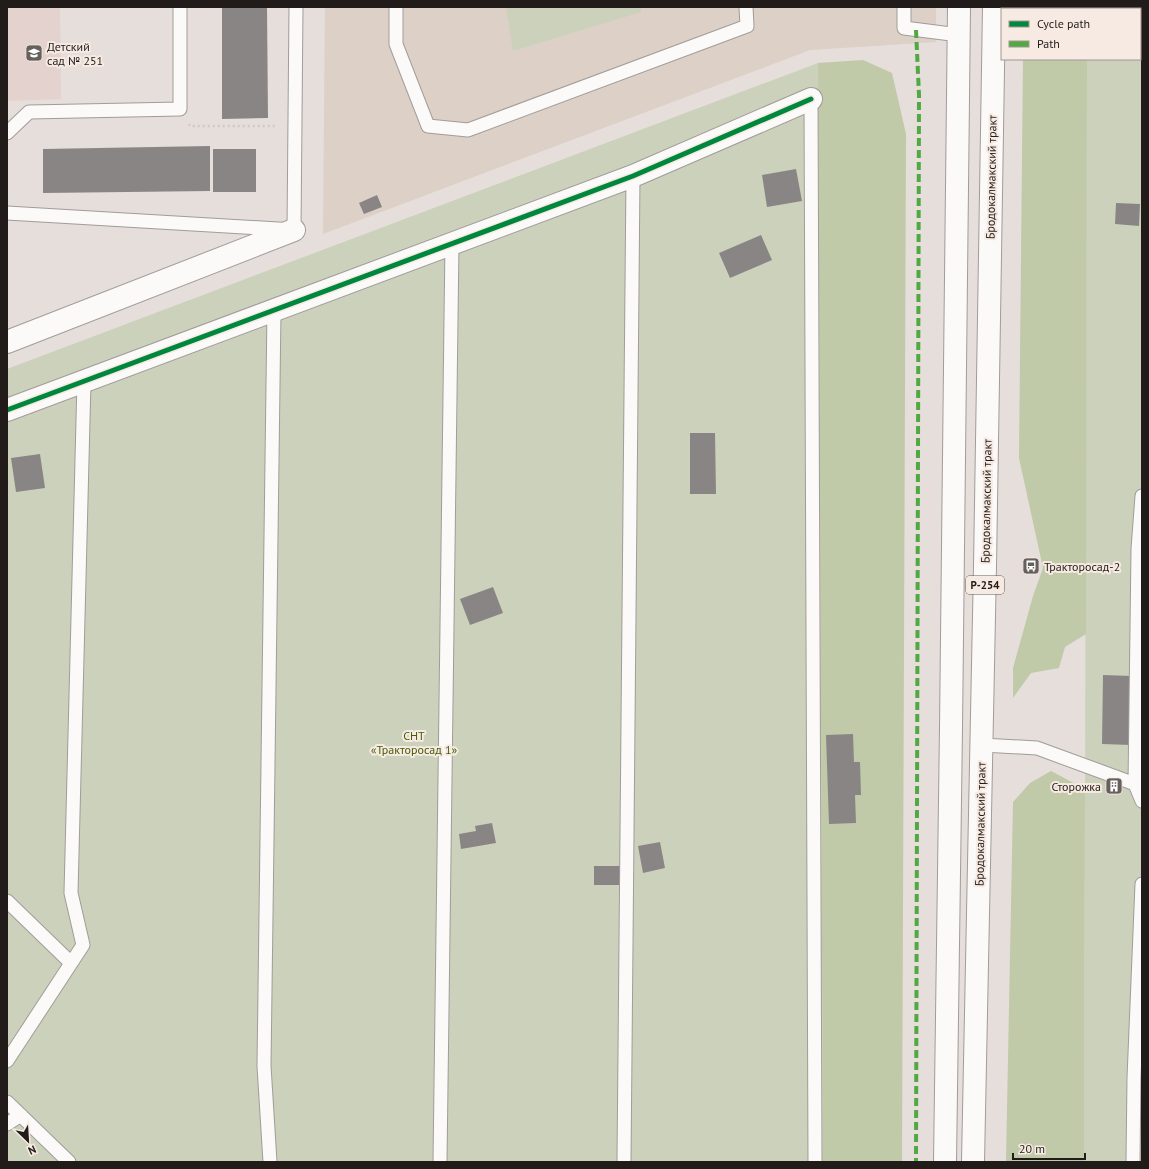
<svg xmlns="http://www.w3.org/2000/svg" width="1149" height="1169" viewBox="0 0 1149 1169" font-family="'PT Sans',sans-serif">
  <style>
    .built { fill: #dcd0c7 }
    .education { fill: #e3d2cd }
    .green { fill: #ccd1bc }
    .forest { fill: #c0c9a8 }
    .building { fill: #8a8585 }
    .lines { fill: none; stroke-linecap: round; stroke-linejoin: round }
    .service-casing { stroke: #a19c99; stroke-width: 15 }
    .minor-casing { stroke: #a19c99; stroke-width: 24 }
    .primary-casing { stroke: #a19c99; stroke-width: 24 }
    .path { stroke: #cdcbca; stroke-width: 2.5; stroke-dasharray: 2 3; stroke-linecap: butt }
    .service { stroke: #fbfaf9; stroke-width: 13 }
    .minor { stroke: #fbfaf9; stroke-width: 22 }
    .primary { stroke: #fbfaf9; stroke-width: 22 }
    .quiet { stroke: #52a942; stroke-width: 4; stroke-dasharray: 8 4; stroke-linecap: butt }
    .cycleway-casing { stroke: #f7eae2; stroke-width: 8 }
    .cycleway { stroke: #00873e; stroke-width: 5 }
    .labels { text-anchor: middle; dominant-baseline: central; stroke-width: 4; stroke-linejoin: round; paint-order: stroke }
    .shield { fill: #f7eae2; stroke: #615a55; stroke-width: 1 }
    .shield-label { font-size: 11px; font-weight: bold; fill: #211c19 }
    .poi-label { font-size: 12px; fill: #211c19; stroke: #f7eae2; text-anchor: start }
    .street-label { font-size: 12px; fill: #211c19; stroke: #f7eae2 }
    .park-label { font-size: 12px; fill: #465e08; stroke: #f7eae2 }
  </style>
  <rect width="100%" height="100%" fill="#e5deda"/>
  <path class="built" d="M325,7H936V42L810,50L323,234Z"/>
  <path class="education" d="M7,7H60L61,99L7,101Z"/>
  <path class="green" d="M506,7H641V12L513,51Z
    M1087,7H1142V1162H1084L1087,59H1140V9H1087Z
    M818,63L823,1162H7V369Z"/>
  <path class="forest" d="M1023,7H1087V9H1023Z
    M1023,59H1087L1086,634L1065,647L1059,668L1031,673L1013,698V668L1033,596L1043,568L1019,458Z
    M863,60L892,73L906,134L902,1162H823L818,63Z
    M1051,771L1085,789L1084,1162H1006L1013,802L1030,783Z"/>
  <path class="building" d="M222,7H267L268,118L222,119Z
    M210,146V191L43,193V149Z
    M213,149H256V192H213Z
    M796,169L802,201L767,207L762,175Z
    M377,195L382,207L364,214L359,203Z
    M1116,203L1140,204L1139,226L1115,224Z
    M761,235L772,260L730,278L719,253Z
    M690,433H715L716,494H690Z
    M40,454L45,488L16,492L11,458Z
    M493,587L503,613L470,625L460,599Z
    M1103,675L1132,676L1131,745L1102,744Z
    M853,734L854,762H860L861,795H855L856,823L829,824L826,735Z
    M1107,781L1122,782V791H1107Z
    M492,823L496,843L461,849L459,834L476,831L475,826Z
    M660,842L665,868L643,873L638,846Z
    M594,866H625L624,885H594Z"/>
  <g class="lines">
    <g class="service-casing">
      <path id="service" d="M396,7V44L428,126L468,130L747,26L746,7
        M904,7V28L959,35
        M811,99L815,1162
        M7,133L29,112L180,109V7
        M7,213L294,230L296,7
        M982,745L1037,748L1135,784L1142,801
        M1135,784L1138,549L1142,496
        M7,901L71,963
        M7,1061L83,945L71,893L84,381
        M7,1102L69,1162
        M7,1124L21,1115
        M270,1162L264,1066L274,310
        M440,1162L452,243
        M624,1162L633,176
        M1133,1162L1134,1078L1142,884"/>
    </g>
    <g class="minor-casing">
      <path id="minor" d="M7,342L294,230
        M7,410L633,176L811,99"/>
    </g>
    <g class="primary-casing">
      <path id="primary" d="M945,1162L951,728L959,7
        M973,1162L985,566L994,7"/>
    </g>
    <path class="path" d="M189,124L190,126H276"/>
    <use href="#service" class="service"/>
    <use href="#minor" class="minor"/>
    <use href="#primary" class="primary"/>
    <path class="quiet" d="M916,30L919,95L916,1162"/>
    <g class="cycleway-casing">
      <path id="cycleway" d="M7,410L633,176L811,99"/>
    </g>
    <use href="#cycleway" class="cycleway"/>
  </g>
  <defs>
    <g id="school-square" transform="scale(0.9)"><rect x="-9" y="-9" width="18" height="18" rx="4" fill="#66605d" stroke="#f7eae2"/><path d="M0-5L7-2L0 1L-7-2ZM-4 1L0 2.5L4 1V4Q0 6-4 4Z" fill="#fff"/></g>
    <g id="bus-square" transform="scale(0.9)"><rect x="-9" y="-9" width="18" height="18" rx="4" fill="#66605d" stroke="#f7eae2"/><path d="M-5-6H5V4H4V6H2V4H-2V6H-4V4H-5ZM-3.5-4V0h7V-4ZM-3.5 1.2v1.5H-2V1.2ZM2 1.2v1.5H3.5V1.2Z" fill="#fff"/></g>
    <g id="building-square" transform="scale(0.9)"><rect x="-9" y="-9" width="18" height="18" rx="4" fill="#66605d" stroke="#f7eae2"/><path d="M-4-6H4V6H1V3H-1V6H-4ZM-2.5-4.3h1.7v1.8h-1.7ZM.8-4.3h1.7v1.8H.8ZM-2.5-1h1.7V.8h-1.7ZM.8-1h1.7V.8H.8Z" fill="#fff"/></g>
  </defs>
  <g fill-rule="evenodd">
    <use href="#school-square" x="34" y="53"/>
    <use href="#bus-square" x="1031" y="566"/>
    <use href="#building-square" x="1114" y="786"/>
  </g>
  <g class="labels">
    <rect class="shield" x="966" y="576" width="38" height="18" rx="3"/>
    <g class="shield-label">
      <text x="985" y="585">Р-254</text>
    </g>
    <g class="poi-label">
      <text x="47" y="46">Детский<tspan x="47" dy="14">сад № 251</tspan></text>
      <text x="1044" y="566">Тракторосад-2</text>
      <text x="1101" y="786" text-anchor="end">Сторожка</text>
    </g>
    <g class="street-label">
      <text transform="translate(991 177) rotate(-89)">Бродокалмакский тракт</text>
      <text transform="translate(986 501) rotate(-89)">Бродокалмакский тракт</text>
      <text transform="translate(980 824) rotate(-89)">Бродокалмакский тракт</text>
    </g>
    <g class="park-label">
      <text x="414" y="735">СНТ<tspan x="414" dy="14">«Тракторосад 1»</tspan></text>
    </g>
  </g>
  <rect width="1149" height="1169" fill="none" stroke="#211c19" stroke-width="16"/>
  <rect x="1001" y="8" width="140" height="52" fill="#f7eae2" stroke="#a19892"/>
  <rect x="1009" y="21" width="20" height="6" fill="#00873e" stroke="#a19892"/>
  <text x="1037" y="28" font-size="12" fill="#211c19">Cycle path</text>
  <rect x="1009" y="41" width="20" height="6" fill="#52a942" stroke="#a19892"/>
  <text x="1037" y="48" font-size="12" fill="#211c19">Path</text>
  <g transform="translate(28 1141) rotate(155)" stroke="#f7eae2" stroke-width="3" paint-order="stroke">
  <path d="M0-3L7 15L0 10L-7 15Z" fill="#211c19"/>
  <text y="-6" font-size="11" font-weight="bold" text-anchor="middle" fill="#211c19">N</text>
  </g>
  <path d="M1013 1153v6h72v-6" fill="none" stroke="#211c19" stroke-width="2"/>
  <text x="1019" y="1153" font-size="12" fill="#211c19" stroke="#f7eae2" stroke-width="3" paint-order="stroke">20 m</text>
</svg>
